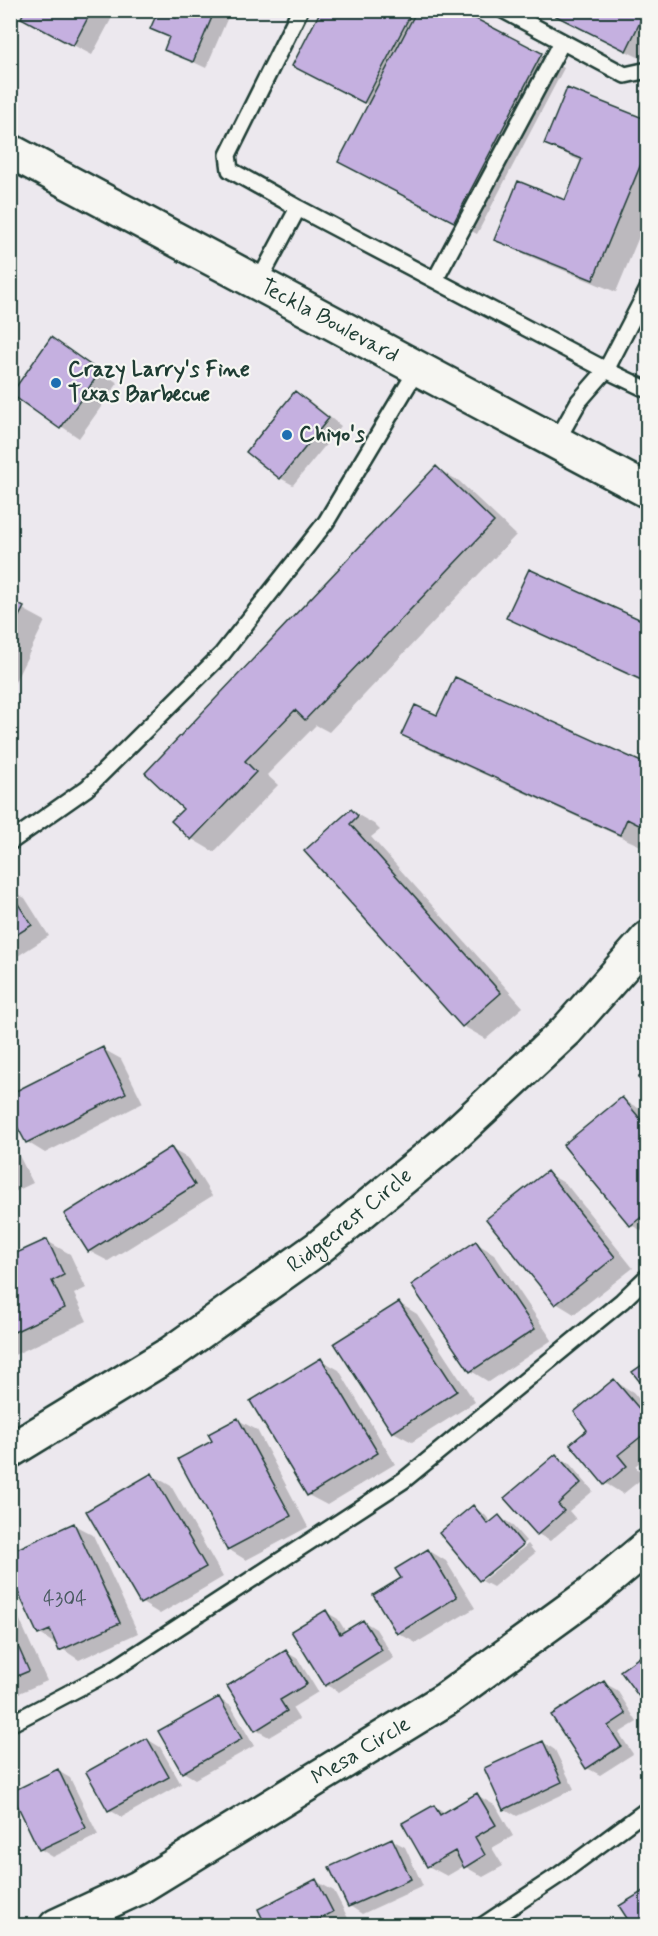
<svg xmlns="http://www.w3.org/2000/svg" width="658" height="1936" viewBox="0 0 658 1936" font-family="Mynerve,sans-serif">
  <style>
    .shadow { fill: #0003 }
    .building { fill: #c5b0e0; stroke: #1f3d34; stroke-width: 1.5 }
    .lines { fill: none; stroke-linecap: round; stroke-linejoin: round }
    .lane-casing { stroke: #1f3d34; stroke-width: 20 }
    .secondary-casing { stroke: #1f3d34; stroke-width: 38 }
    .lane { stroke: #f6f6f2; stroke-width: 15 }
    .secondary { stroke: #f6f6f2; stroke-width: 33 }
    .poi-dot { fill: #1f6fb2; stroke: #f6f6f2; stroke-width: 2 }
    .labels { text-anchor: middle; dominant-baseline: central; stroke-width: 4.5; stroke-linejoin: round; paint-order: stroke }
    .number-label { font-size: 20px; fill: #485a5f }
    .street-label { font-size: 22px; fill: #1f3d34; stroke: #f6f6f2 }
    .poi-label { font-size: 22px; font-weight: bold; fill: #1f3d34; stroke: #f6f6f2; text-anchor: start }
  </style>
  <rect width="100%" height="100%" fill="#ece8ee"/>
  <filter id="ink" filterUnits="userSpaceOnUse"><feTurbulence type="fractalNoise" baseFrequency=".0167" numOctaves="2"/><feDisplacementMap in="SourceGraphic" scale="12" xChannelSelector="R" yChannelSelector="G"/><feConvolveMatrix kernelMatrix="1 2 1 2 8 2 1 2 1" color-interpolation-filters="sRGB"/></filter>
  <g filter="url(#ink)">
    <path class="shadow" d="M27,10H116L92,55L41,28Z
      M181,10H231L206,68L166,49L171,38L152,29L177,20Z
      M323,10H456L564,68L477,234L363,175L369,105L312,76Z
      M543,10H648V62Z
      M648,122V215L616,292L519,252L496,239L566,202L582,162L546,144Z
      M52,339L118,383L79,438L13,394Z
      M295,393L308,400L341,426L293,485L280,478Z
      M436,468L459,481L516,535L329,732L316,725L267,775L278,785L214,852L192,839L185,809Z
      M10,602L45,621L10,692Z
      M508,617L648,625V684L530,630Z
      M438,717L648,767V837L643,847L426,748L403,734Z
      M351,811L374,824L380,830L371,837L523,1007L486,1039L463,1026L306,851Z
      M10,890L25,898L49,936L10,961Z
      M103,1049L121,1059L143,1103L45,1153L27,1142Z
      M622,1099L640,1109L648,1118V1234L631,1225Z
      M10,1138L33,1183L10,1194Z
      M171,1149L189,1159L212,1196L108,1261L89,1251Z
      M547,1173L566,1184L633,1268L574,1314L556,1303Z
      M47,1241L70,1254L86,1288L74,1294L87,1321L10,1357V1258Z
      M476,1243L494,1254L552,1340L489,1382L471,1371Z
      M399,1303L417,1314L475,1402L412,1442L393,1432Z
      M321,1360L339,1370L395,1464L327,1505L308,1495Z
      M614,1381L633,1392L648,1410V1456L635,1466L644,1477L623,1494L605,1483L589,1430Z
      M238,1420L257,1430L308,1527L246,1560L228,1549L214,1442Z
      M556,1455L569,1463L593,1491L569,1511L576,1519L550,1541L538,1534Z
      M152,1475L171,1486L223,1577L160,1614L142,1603L88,1512Z
      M473,1507L485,1515L492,1523L499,1517L511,1524L526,1541L482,1577V1581L528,1544L535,1553L493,1587L480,1580Z
      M74,1525L93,1535L138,1633L79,1660L40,1634Z
      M428,1550L446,1561L475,1608L416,1643L398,1633L403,1579Z
      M10,1598L47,1681L10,1697Z
      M326,1612L338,1619L346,1632L363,1621L376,1629L394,1658L339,1692L326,1685Z
      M286,1652L298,1659L318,1692L292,1708L299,1719L269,1737L256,1730Z
      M604,1683L617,1690L637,1722L619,1733L633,1754L600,1775L587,1768Z
      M219,1699L231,1706L254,1746L195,1779L183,1772Z
      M147,1739L160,1747L181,1784L122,1817L109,1810Z
      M543,1742L555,1750L574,1789L517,1816L505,1809Z
      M58,1771L70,1778L98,1835L53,1857L40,1849Z
      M477,1795L496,1806L513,1836L492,1848L503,1866L483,1877L464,1866L447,1876L428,1866L434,1806L446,1813Z
      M392,1840L405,1847L423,1886L362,1914L350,1906Z
      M316,1881L334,1891L350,1922L344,1926H268Z"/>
    <path class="building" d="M25,10H92L73,46L21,18Z
      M179,10H215L193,62L164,50L169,37L150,29L158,11L176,18Z
      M321,10H413L364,103L292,66Z
      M417,10H459L542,53L454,222L338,162Z
      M544,10H646L626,51Z
      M567,88L648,120V147L593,280L494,240L518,181L565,200L582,159L544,144Z
      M51,337L100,372L60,429L11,394Z
      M295,391L329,418L280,479L246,452Z
      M436,466L494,522L305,720L295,710L245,761L256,772L191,840L171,821L183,809L145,773Z
      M529,569L648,623V683L506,618Z
      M10,600L24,607L10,633Z
      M455,677L648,765L647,829L627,819L620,835L401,735L415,705L437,715Z
      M351,809L358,816L350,824L501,993L462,1027L304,851Z
      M10,892L32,925L10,939Z
      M103,1047L126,1093L26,1143L10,1113V1094Z
      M648,1068V1087L638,1078Z
      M622,1097L648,1128V1212L630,1226L563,1145Z
      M171,1147L195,1185L88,1252L64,1214Z
      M547,1171L615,1257L555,1305L486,1219Z
      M47,1239L64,1275L52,1281L65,1308L10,1334V1256Z
      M476,1241L535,1329L470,1372L411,1285Z
      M399,1302L457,1391L392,1433L334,1343Z
      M321,1358L378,1453L307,1496L250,1401Z
      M648,1361V1392L632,1372Z
      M614,1379L648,1419V1431L618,1455L627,1466L604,1485L570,1444L587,1430L574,1412Z
      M238,1418L291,1516L227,1550L178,1459L212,1441L208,1434Z
      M556,1454L581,1483L558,1504L564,1511L537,1535L504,1498Z
      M152,1473L206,1567L140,1604L86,1511Z
      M473,1505L488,1524L499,1515L523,1545L479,1581L439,1533Z
      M74,1523L120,1623L59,1651L50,1630L38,1635L10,1575V1552Z
      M428,1549L457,1597L397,1634L373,1595L401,1578L395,1569Z
      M326,1610L340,1634L363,1620L382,1650L325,1686L291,1631Z
      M10,1628L29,1671L10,1679Z
      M286,1650L307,1684L280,1700L287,1711L255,1731L227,1686Z
      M648,1651V1709L620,1671Z
      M604,1681L626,1714L608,1726L621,1746L586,1769L551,1715Z
      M219,1697L242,1739L182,1773L158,1731Z
      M147,1738L169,1777L108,1811L86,1772Z
      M543,1741L562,1782L503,1810L484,1768Z
      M58,1769L86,1828L39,1850L11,1792Z
      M477,1793L496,1825L475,1837L485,1855L464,1868L455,1851L427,1867L402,1823L434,1805L440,1815Z
      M392,1838L411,1879L348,1907L329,1867Z
      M316,1879L333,1912L312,1923L313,1926H266L258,1909Z
      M648,1888V1926H632L619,1906Z"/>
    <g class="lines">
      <g class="lane-casing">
        <path id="lane" d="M503,10L625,75L648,70
          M298,208L230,170L228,155L300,10
          M435,280L562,42
          M258,283L298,208L606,370L579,401L556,442
          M648,289L606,370L648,390
          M10,842L87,788L222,654L326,522L418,368
          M10,1724L111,1671L404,1480L622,1301L648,1276
          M482,1926L559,1875L648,1809"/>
      </g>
      <g class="secondary-casing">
        <g id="secondary">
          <path id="s1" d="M10,151L648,491"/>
          <path id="s2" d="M10,1451L171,1353L318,1248L449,1140L566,1031L648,938"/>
          <path id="s3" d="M56,1926L138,1888L446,1699L592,1593L648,1546"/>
        </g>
      </g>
      <use href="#lane" class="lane"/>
      <use href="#secondary" class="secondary"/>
    </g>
  </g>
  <g class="poi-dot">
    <circle cx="56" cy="383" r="6"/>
    <circle cx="287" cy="435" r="6"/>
  </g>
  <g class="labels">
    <g class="number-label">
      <text x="65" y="1599">4304</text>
    </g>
    <g class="street-label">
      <text stroke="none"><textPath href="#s1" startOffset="362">Teckla Boulevard</textPath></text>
      <text stroke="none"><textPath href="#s2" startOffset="411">Ridgecrest Circle</textPath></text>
      <text stroke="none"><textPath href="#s3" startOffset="352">Mesa Circle</textPath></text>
    </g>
    <g class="poi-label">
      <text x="68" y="370">Crazy Larry's Fine<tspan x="68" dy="25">Texas Barbecue</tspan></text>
      <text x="299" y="435">Chiyo's</text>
    </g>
  </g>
  <rect width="658" height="1936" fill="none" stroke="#f6f6f2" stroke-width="36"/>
  <rect x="18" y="18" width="622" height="1900" fill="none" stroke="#1f3d34" stroke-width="2" filter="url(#ink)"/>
</svg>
